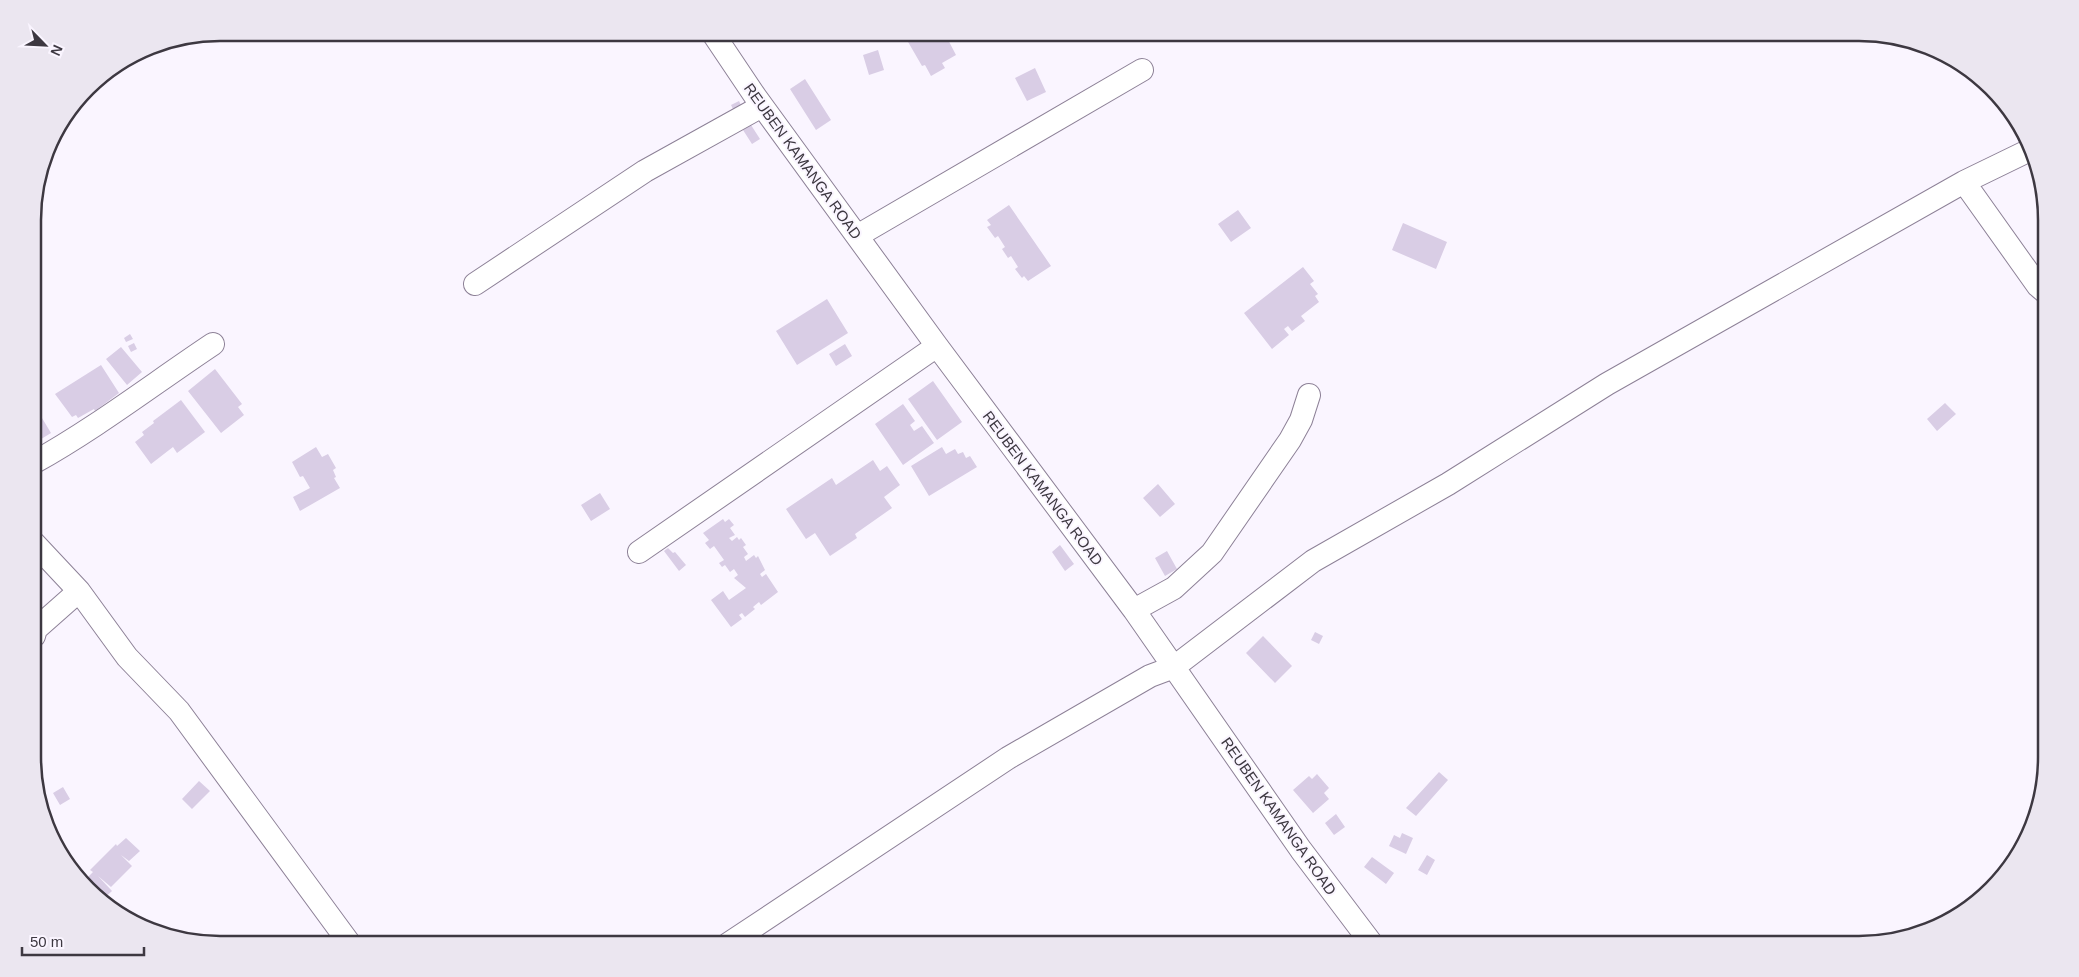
<svg xmlns="http://www.w3.org/2000/svg" width="2079" height="977" viewBox="0 0 2079 977" font-family="Arial,sans-serif">
  <style>
    .building { fill: #d9cde5 }
    .lines { fill: none; stroke-linecap: round; stroke-linejoin: round }
    .minor-casing { stroke: #8d8197; stroke-width: 24 }
    .minor { stroke: #fff; stroke-width: 22 }
    .labels { text-anchor: middle; dominant-baseline: central; stroke-width: 4; stroke-linejoin: round; paint-order: stroke }
    .street-label { font-size: 15px; fill: #3d3841; stroke: #faf5ff }
    .rim { fill: none; stroke: #3d3841; stroke-width: 2.5 }
  </style>
  <rect width="100%" height="100%" fill="#faf5ff"/>
  <path class="building" d="M908,32H944L956,55L942,63L945,68L931,76L925,65L922,66L904,35Z
    M878,50L884,70L869,75L863,55Z
    M1035,68L1046,92L1027,101L1015,78Z
    M805,79L831,120L816,130L790,89Z
    M739,101L742,107L734,111L731,105Z
    M751,125L760,139L752,144L743,130Z
    M1009,205L1051,266L1028,281L1024,276L1022,278L1015,269L1018,267L1011,256L1008,258L1002,249L1005,247L998,236L995,238L987,227L991,225L987,220Z
    M1238,210L1251,228L1231,242L1218,224Z
    M1403,223L1447,242L1436,269L1392,250Z
    M1303,267L1314,281L1310,284L1318,294L1315,296L1319,302L1301,316L1305,321L1292,331L1288,326L1284,329L1289,335L1272,349L1244,313Z
    M827,299L848,333L797,365L776,331Z
    M130,334L133,339L126,342L124,338Z
    M134,343L137,349L131,352L128,346Z
    M845,344L852,356L836,366L829,354Z
    M121,347L142,372L127,385L106,359Z
    M101,365L119,393L95,411L94,409L78,418L76,415L72,417L55,394Z
    M215,369L242,404L238,407L244,415L221,433L188,391Z
    M933,381L962,422L937,440L908,399Z
    M181,400L205,432L177,453L173,447L151,464L135,442L144,435L142,432L154,423L153,421Z
    M33,403L51,433L33,444Z
    M1945,403L1956,414L1937,431L1927,419Z
    M903,404L915,421L910,425L914,431L922,426L934,443L903,465L875,424Z
    M316,447L322,457L328,454L336,468L333,470L336,477L334,478L340,488L300,511L293,497L310,488L303,476L300,477L292,462Z
    M942,447L946,454L955,449L958,454L963,452L966,458L970,456L977,467L929,496L911,466Z
    M873,460L880,471L887,466L900,485L884,497L892,508L855,534L857,538L830,556L815,533L806,539L786,509L832,478L836,485Z
    M1158,484L1175,504L1160,517L1143,498Z
    M600,493L610,509L591,521L581,505Z
    M723,519L725,522L729,519L734,525L730,528L735,535L729,538L732,541L737,537L739,540L741,538L746,545L743,547L748,554L744,557L746,561L754,555L756,558L758,556L765,570L760,574L762,577L766,574L778,592L761,605L759,602L753,607L755,609L745,617L742,613L739,615L742,619L731,627L711,600L723,591L729,600L746,588L734,578L738,575L734,569L730,572L725,565L722,567L719,563L724,560L714,546L710,549L705,543L709,540L703,533Z
    M1060,545L1074,564L1065,571L1052,552Z
    M668,548L673,553L675,552L686,565L679,571L664,551Z
    M1167,551L1177,569L1165,576L1155,558Z
    M1315,632L1323,636L1319,644L1311,640Z
    M1263,636L1292,666L1275,683L1246,653Z
    M1439,772L1448,780L1416,816L1406,808Z
    M1317,774L1329,788L1324,793L1329,799L1313,813L1293,790L1309,776L1312,779Z
    M199,781L210,791L192,809L182,799Z
    M63,787L70,799L60,805L53,793Z
    M1336,814L1345,827L1334,835L1325,823Z
    M1402,833L1413,838L1406,854L1389,846L1394,835L1400,838Z
    M126,838L140,851L129,861L121,855L132,866L111,887L98,876L112,891L101,901L83,882L93,872L90,870L116,844L117,846Z
    M1427,855L1435,860L1427,875L1418,870Z
    M1372,857L1394,873L1386,884L1364,867Z"/>
  <g class="lines">
    <g class="minor-casing">
      <path id="minor" d="M712,32L755,96L937,346L1134,610L1301,850L1372,944
        M1964,182L2038,286L2045,292
        M857,236L1142,70
        M475,284L645,171L762,106
        M33,463C96,428 153,384 213,344
        M34,543L79,591L127,657L179,711L350,944
        M639,552L937,346
        M1134,610L1174,588L1212,553L1290,440L1301,420L1309,395
        M34,636L36,629L79,591
        M728,944L1008,758L1150,676L1174,667L1313,561L1448,484L1607,384L1964,182L2032,149"/>
    </g>
    <use href="#minor" class="minor"/>
  </g>
  <g class="labels">
    <g class="street-label">
      <text transform="translate(803 161) rotate(54)">REUBEN KAMANGA ROAD</text>
      <text transform="translate(1043 488) rotate(53)">REUBEN KAMANGA ROAD</text>
      <text transform="translate(1279 816) rotate(55)">REUBEN KAMANGA ROAD</text>
    </g>
  </g>
  <path d="M0 0H2079V977H0ZM220 41H1859A179 179 0 0 1 2038 220V757A179 179 0 0 1 1859 936H220A179 179 0 0 1 41 757V220A179 179 0 0 1 220 41Z" fill="#ebe6f0" fill-rule="evenodd"/>
  <path class="rim" d="M220 41H1859A179 179 0 0 1 2038 220V757A179 179 0 0 1 1859 936H220A179 179 0 0 1 41 757V220A179 179 0 0 1 220 41Z"/>
  <g transform="translate(45 45) rotate(114)" stroke="#faf5ff" stroke-width="4" paint-order="stroke">
  <path d="M0-4L9 19L0 12L-9 19Z" fill="#3d3841"/>
  <text y="-8" font-size="14" font-weight="bold" text-anchor="middle" fill="#3d3841">N</text>
  </g>
  <path d="M22 947v8h122v-8" fill="none" stroke="#3d3841" stroke-width="2.5"/>
  <text x="30" y="947" font-size="15" fill="#3d3841" stroke="#faf5ff" stroke-width="4" paint-order="stroke">50 m</text>
</svg>
